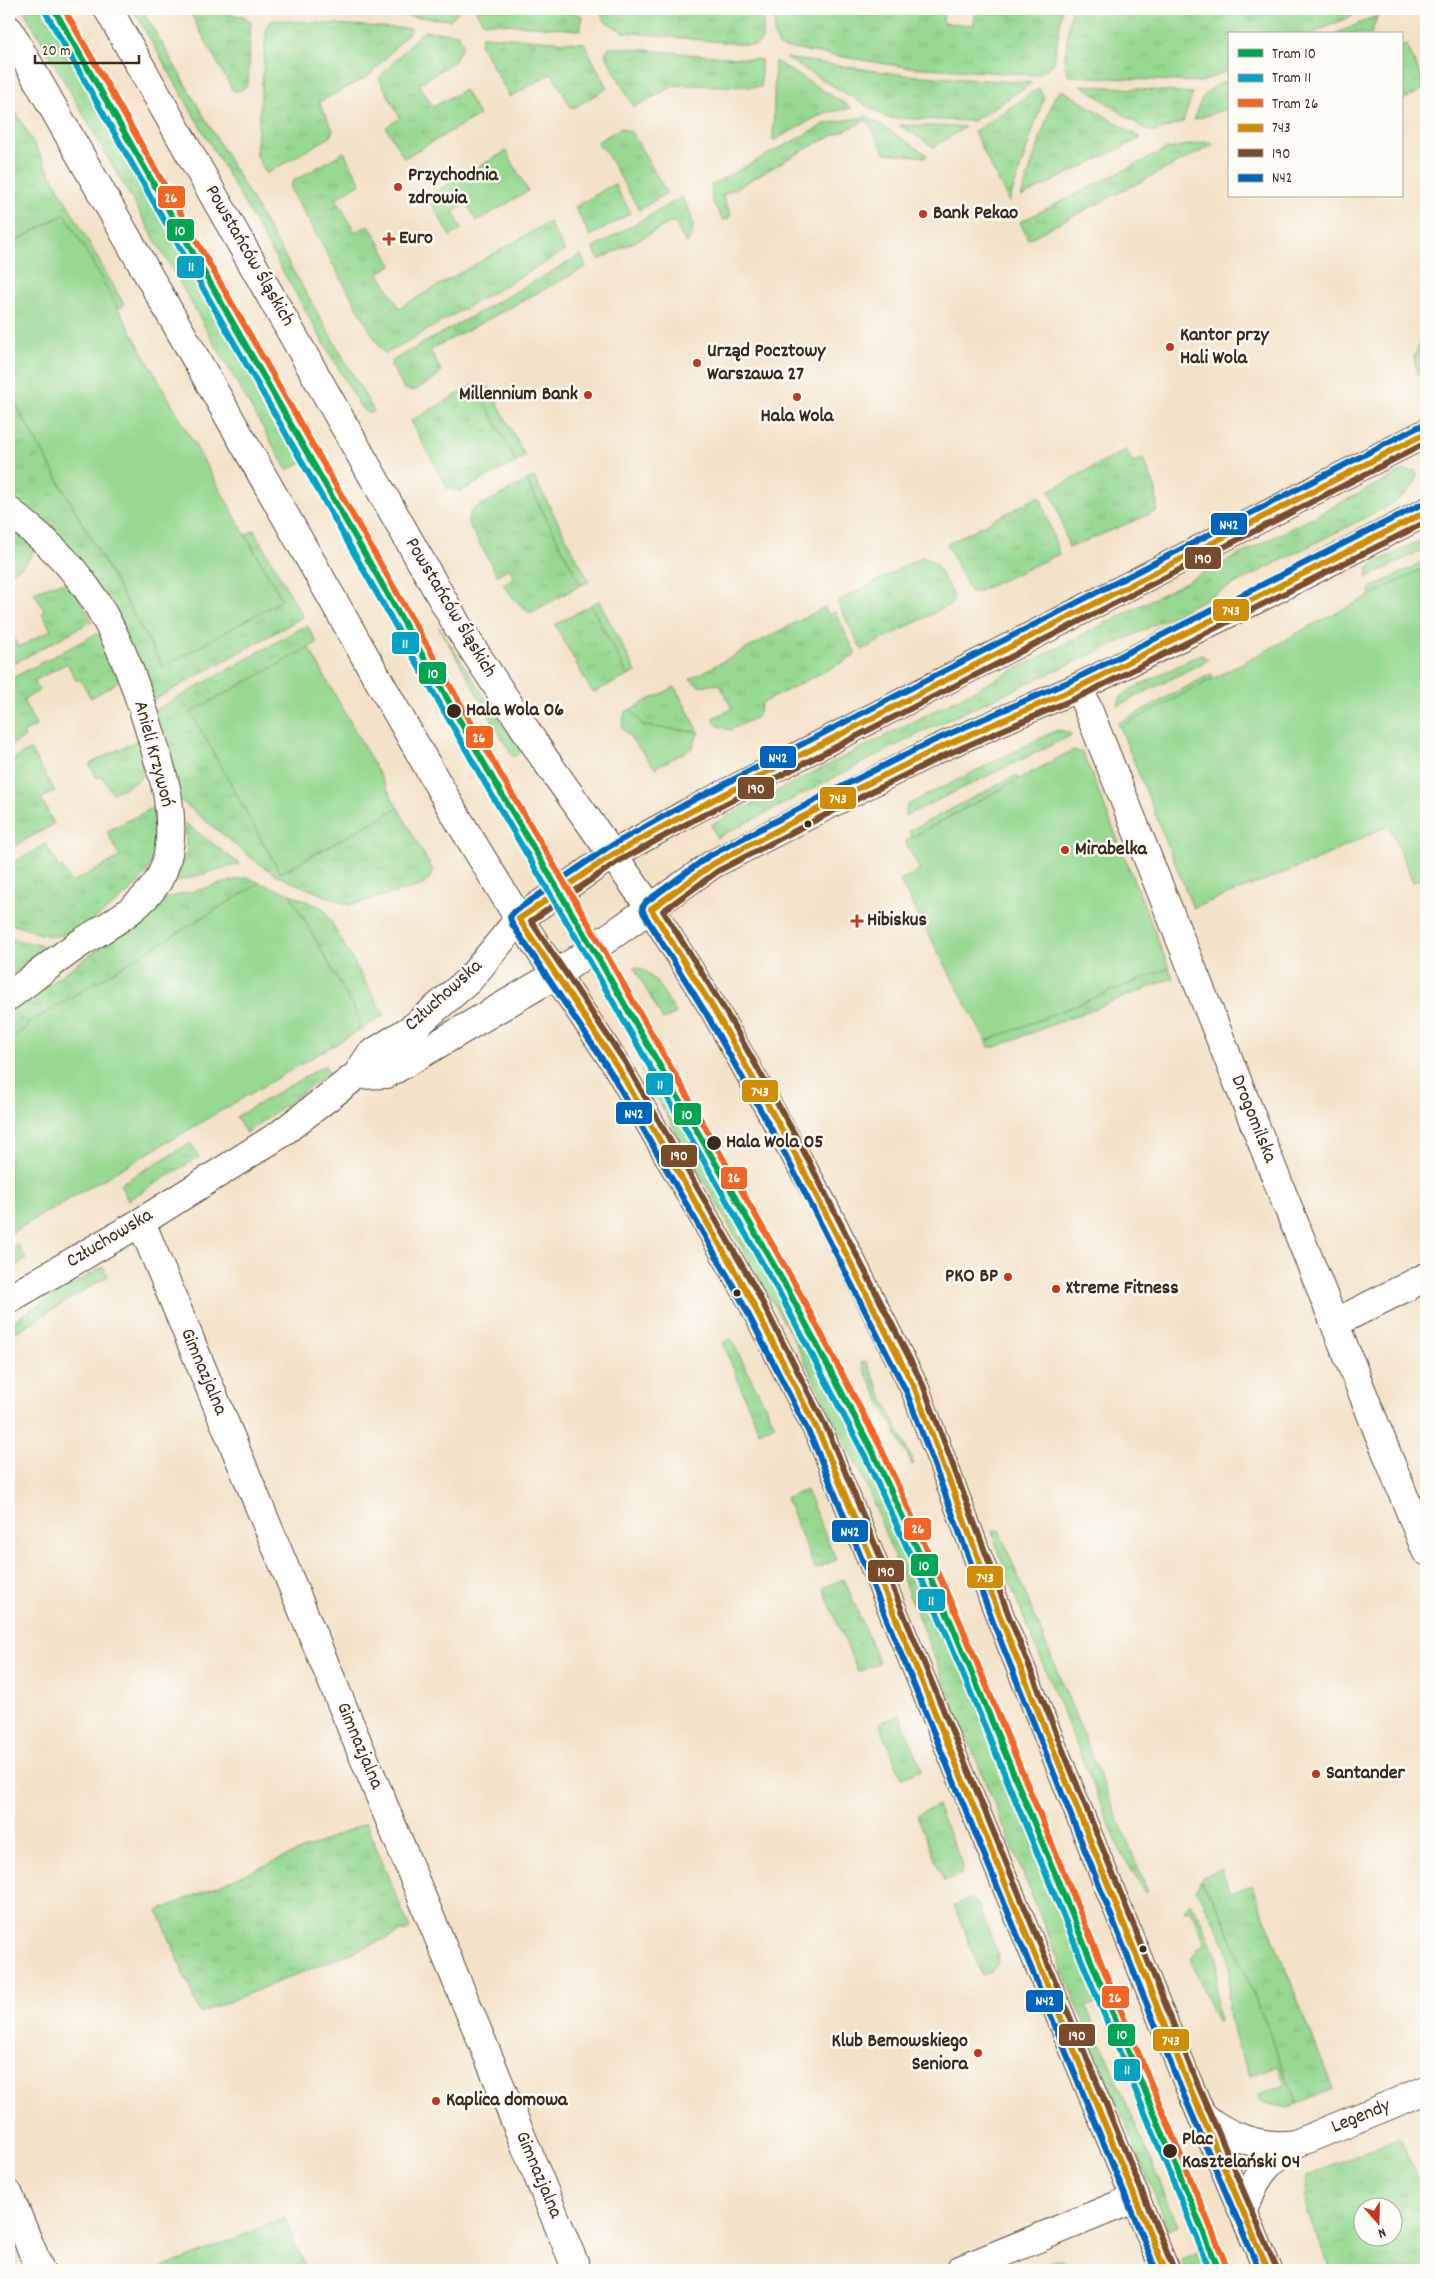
<svg xmlns="http://www.w3.org/2000/svg" width="1435" height="2279" viewBox="0 0 1435 2279" font-family="Dekko,sans-serif">
  <style>
    .grass { fill: url(#grass-tufts); stroke: #698258; fill-rule: evenodd }
    .garden { fill: #97d991; stroke: #698258 }
    .lines { fill: none; stroke-linecap: round; stroke-linejoin: round }
    .minor-casing { stroke: #574638; stroke-width: 30 }
    .tertiary-casing { stroke: #574638; stroke-width: 30 }
    .secondary-casing { stroke: #574638; stroke-width: 30 }
    .minor { stroke: #fff; stroke-width: 28 }
    .tertiary { stroke: #fff; stroke-width: 28 }
    .secondary { stroke: #fff; stroke-width: 28 }
    .bus-1-casing { stroke: #fdfcf7; stroke-width: 10 }
    .bus-2-casing { stroke: #fdfcf7; stroke-width: 10 }
    .bus-3-casing { stroke: #fdfcf7; stroke-width: 10 }
    .bus-1 { stroke: #d18d06; stroke-width: 6 }
    .bus-2 { stroke: #7a4b2a; stroke-width: 6 }
    .bus-3 { stroke: #0065bd; stroke-width: 6 }
    .tram-1-casing { stroke: #fdfcf7; stroke-width: 10 }
    .tram-2-casing { stroke: #fdfcf7; stroke-width: 10 }
    .tram-3-casing { stroke: #fdfcf7; stroke-width: 10 }
    .tram-1 { stroke: #00a651; stroke-width: 6 }
    .tram-2 { stroke: #03a3c5; stroke-width: 6 }
    .tram-3 { stroke: #f26522; stroke-width: 6 }
    .poi-dot { fill: #c8321e; stroke: #fdfcf7; stroke-width: 2 }
    .stop-dot { fill: #3b2a1e; stroke: #fdfcf7; stroke-width: 2 }
    .labels { text-anchor: middle; dominant-baseline: central; stroke-width: 5; stroke-linejoin: round; paint-order: stroke }
    .poi-label { font-size: 20px; font-weight: bold; fill: #3b2a1e; stroke: #fdfcf7; text-anchor: start }
    .street-label { font-size: 20px; fill: #3b2a1e; stroke: #fdfcf7 }
    .stop-label { font-size: 20px; font-weight: bold; fill: #3b2a1e; stroke: #fdfcf7; text-anchor: start }
    .line-badge { stroke: #fdfcf7; stroke-width: 2 }
    .badge-label { font-size: 14px; text-anchor: middle; font-weight: bold; fill: #fff }
  </style>
  <defs>
    <pattern id="grass-tufts" width="24" height="20" patternUnits="userSpaceOnUse" patternTransform="scale(1.25)"><rect width="24" height="20" fill="#97d991"/><path d="M3 7l-1-3M5 7V3M7 7l1-3M15 17l-1-3M17 17v-4M19 17l1-3" fill="none" stroke="#83ba7d"/></pattern>
  </defs>
  <rect width="100%" height="100%" fill="#fdfcf7"/>
  <filter id="ink" filterUnits="userSpaceOnUse"><feTurbulence type="fractalNoise" baseFrequency=".02" numOctaves="2"/><feDisplacementMap in="SourceGraphic" scale="10" xChannelSelector="R" yChannelSelector="G"/><feConvolveMatrix kernelMatrix="1 2 1 2 8 2 1 2 1" color-interpolation-filters="sRGB"/></filter>
  <filter id="wash" filterUnits="userSpaceOnUse"><feTurbulence type="fractalNoise" baseFrequency=".0096" numOctaves="4" result="noise"/><feDisplacementMap in="SourceGraphic" scale="20" xChannelSelector="R" yChannelSelector="G"/><feGaussianBlur stdDeviation="1.12" result="paint"/><feColorMatrix in="noise" values="0 0 0 0 0 0 0 0 0 0 0 0 0 0 0 0 0 1.4 0 .05"/><feComposite in="paint" operator="in"/></filter>
  <g filter="url(#wash)">
    <rect width="100%" height="100%" fill="#f4e2c8"/>
    <path class="grass" d="M23,9H45L305,461L287,470Z
      M133,9H142L374,411L370,413L364,411L360,406Z
      M188,9L243,16L251,21L248,84L242,90L235,91L232,89Z
      M330,9H460L450,20Z
      M475,9H569L583,17L580,30L483,22Z
      M598,9H765L762,40L756,45H751L623,32L605,21Z
      M776,9H944L943,23L974,25L976,9H983V12L1013,14V9H1062L1054,63L1039,75L906,67L780,47L774,35Z
      M1071,9H1367L1311,34H1229V70L1201,82L1069,76L1064,65Z
      M1378,15L1371,34H1335Z
      M273,20L412,29L369,76L319,102L333,130L330,137L266,174L256,154L267,25Z
      M425,31L458,34L463,45L455,61L419,84L433,107L464,90L479,115L404,158L386,127L400,118L379,78L419,35Z
      M482,36L584,43L607,88L572,109L552,73L510,97L480,44Z
      M1407,45L1426,88L1401,101V47Z
      M609,47L761,60V87L676,85L634,107L605,54Z
      M786,58L904,75L1032,83L973,121L887,118Z
      M775,61L852,108L824,113L773,141Z
      M1229,80V108L1193,120C1204,94 1202,91 1229,80Z
      M1081,85L1193,93L1183,122L1155,132L1145,129Z
      M1039,88L1044,97L1009,202L974,132Z
      M1062,90L1141,138L1021,197L1054,97Z
      M9,109L16,112L124,305L118,309L65,214L9,245Z
      M867,116L927,155L926,157L885,153L867,120L809,147L722,196L731,214L728,219L723,220L712,201L711,185L825,124Z
      M899,125L965,127L934,147Z
      M621,128L632,133L667,193L639,210L603,147H599L597,142Z
      M1205,142H1212L1213,145L1028,239L1020,222L1167,149Z
      M344,152L361,183L336,198L355,232L369,225L392,265L379,273L399,308L549,222L565,251L387,353L382,351L290,188L292,182Z
      M614,184L631,213L590,236L575,207Z
      M682,197C691,214 699,227 686,244L674,221L599,260L593,248Z
      M581,255L586,267L430,350L441,371L435,379L413,391L404,389L391,365L392,361Z
      M1422,337L1426,346V370L1417,375L1414,358Z
      M476,384L516,462L461,491L448,489L411,421Z
      M9,392L163,667L282,600L246,535L254,530L303,617L150,702L63,544L9,496Z
      M1126,450L1133,463L1143,458L1156,490L1157,511L1069,548L1056,503L1049,491Z
      M1405,470L1416,471C1421,485 1402,497 1392,504L1136,634L936,725L717,838L711,825Z
      M527,481L581,585L530,613L515,600L503,584L514,577L509,568L497,575L467,521L472,510Z
      M1040,496L1059,554L977,592L970,591L947,544Z
      M9,525L33,546C34,560 20,568 9,574Z
      M1426,537V548L1367,578L1368,569L1375,563Z
      M924,556L935,563L953,595V603L862,650L837,602Z
      M1426,560V567L1370,596L1369,591L1371,588Z
      M59,583H67L74,589L92,621L9,666V642L14,639L19,647L51,630L42,613L45,611L34,592Z
      M591,605L628,676L594,692L591,690L555,625Z
      M825,607L828,615L835,612L855,652L853,657L762,703L757,717L730,730L718,726L713,718L732,709L720,684L698,686L690,679Z
      M307,625L317,643L192,713L280,873L398,808L433,871L430,878L423,885L358,903L349,905L340,902L280,877L259,864L179,799L154,711Z
      M439,627L521,752L513,757Z
      M96,634H101L119,680L115,684L91,698L80,679L76,680L67,663L34,681L39,691L23,700L36,726L23,733L25,737L9,746V680Z
      M1201,654L1208,660L1118,706C1118,697 1124,695 1130,690Z
      M1211,674L1214,679L1120,727L1118,723Z
      M675,687L699,732L643,726L631,709Z
      M1057,730L1068,732L1072,735L905,816L907,805Z
      M138,740C141,747 145,755 147,763C150,779 123,788 112,793L102,776L97,778L89,764Z
      M30,750L55,791L41,799L54,824L9,849V761Z
      M1017,775L1019,779L912,837L909,831Z
      M154,807C162,867 147,880 101,914C89,924 73,935 57,936C41,936 23,928 9,923V865L46,844L59,868L62,867L71,883L120,857L107,831Z
      M185,823L240,864L173,882L187,853Z
      M247,877L260,883L28,1024V1027L9,1038V1013L126,929L160,900Z
      M290,894L323,908L384,1015L358,1031L360,1020Z
      M9,938L56,949L9,981Z
      M634,967C655,971 665,996 676,1013L663,1020Z
      M1169,968L1173,978L995,1047H989L986,1041Z
      M325,1065L329,1073L246,1133L236,1117Z
      M650,1065C749,1239 850,1412 931,1596C990,1730 1043,1867 1098,2002L1086,2007L1178,2226L1169,2230L913,1605L864,1479L792,1336L641,1070Z
      M191,1143L199,1157L128,1200L120,1184Z
      M18,1245L26,1259L9,1270V1251Z
      M103,1267L108,1276L9,1336V1323Z
      M731,1339L775,1425L759,1432L723,1343Z
      M866,1361L914,1464L912,1465L861,1363Z
      M806,1490L836,1560L815,1569L786,1498Z
      M999,1530L1148,1892L1145,1893L1119,1848L1010,1584L992,1532Z
      M844,1579L879,1663L858,1672L823,1588Z
      M900,1715L922,1770L902,1778L879,1723Z
      M937,1806L963,1867L961,1874L944,1881L917,1815Z
      M366,1823L410,1929L200,2013L158,1911Z
      M1221,1869L1231,1893L1252,1885L1333,2089L1297,2104L1220,1910L1200,1881L1202,1877Z
      M971,1899L977,1903L998,1954L997,1965L990,1972L982,1975L954,1905Z
      M1190,1902L1197,1912L1217,1956L1216,2002L1219,2021L1217,2022L1191,1960L1199,1947L1206,1944L1191,1910L1185,1911Z
      M1400,2138L1426,2196V2213L1419,2216L1426,2232V2270H1331L1307,2212L1306,2176ZM1392,2206V2236H1362V2206Z
      M285,2218L306,2270H157Z
      M1202,2251L1210,2270H1186L1181,2259Z
      M1060,2258L1065,2262L1078,2266H1084L1088,2270H1031Z"/>
    <path class="garden" d="M506,151L528,191L477,221L467,204L453,212L462,229L450,236L428,196Z
      M65,214L282,600L163,667L9,392V245Z
      M489,387L525,456L516,462L480,392Z
      M534,477L589,581L581,585L527,481Z
      M1426,567V876L1413,882L1389,825L1312,862L1193,908L1120,727L1262,653L1301,631Z
      M599,601L636,672L628,676L591,605Z
      M309,648L398,808L280,873L191,712Z
      M631,709L643,726L699,732L692,748L655,768L622,727L625,712Z
      M1073,750L1083,753L1169,968L986,1041L900,881L920,870L905,841Z
      M260,883L290,894L360,1020L358,1031L9,1234V1038L28,1027L27,1024Z
      M1200,1881L1220,1910L1297,2104L1286,2108L1261,2101L1259,2095L1286,2085L1278,2065L1250,2076C1243,2057 1234,2038 1230,2018C1226,1997 1231,1977 1229,1956C1227,1943 1204,1903 1196,1891Z"/>
  </g>
  <g filter="url(#ink)">
    <g class="lines">
      <g class="minor-casing">
        <path id="minor" d="M9,511C34,531 61,553 80,579C118,628 139,693 156,752C160,767 166,783 168,799C172,825 172,858 158,881C140,909 109,925 82,942C57,959 33,978 9,996
          M1079,687L1426,1551
          M357,1075L387,1074L557,974
          M141,1222L577,2270
          M9,1299L141,1222L279,1135L357,1075L370,1055L414,1027L469,980L519,919
          M1335,1323L1426,1277
          M1202,2115C1227,2137 1261,2149 1295,2144
          M9,2195L40,2270
          M1244,2212C1253,2179 1266,2162 1295,2144L1426,2090
          M960,2270L1136,2198"/>
      </g>
      <g class="tertiary-casing">
        <path id="tertiary" d="M519,919L612,855L688,813L1426,433
          M557,974L713,864L937,749L1079,687L1251,602L1426,512"/>
      </g>
      <g class="secondary-casing">
        <path id="secondary" d="M108,9L457,625L544,758L651,909L715,1011L822,1203L915,1389L1001,1619L1187,2081L1268,2270
          M9,30L453,811L519,919L617,1066L747,1292L821,1437L1165,2270"/>
      </g>
      <use href="#minor" class="minor"/>
      <use href="#tertiary" class="tertiary"/>
      <use href="#secondary" class="secondary"/>
      <g class="bus-1-casing">
        <path id="bus-1" d="M651,909L715,1011L791,1146L915,1389L1001,1619L1187,2081L1268,2270
          M651,909L713,864L833,801L937,749L1079,687L1426,512
          M519,919L617,1066L747,1292L821,1437L1165,2270
          M519,919L612,855L688,813L1426,433"/>
      </g>
      <g class="bus-2-casing">
        <path id="bus-2" d="M1173,2267L829,1433L755,1288L625,1062L531,921L617,862L692,821L1426,443
          M1276,2267L1195,2078L1009,1616L923,1385L799,1142L723,1007L663,911L718,871L837,809L941,757L1083,695L1426,522"/>
      </g>
      <g class="bus-3-casing">
        <path id="bus-3" d="M1156,2270L813,1441L739,1296L610,1071L512,924L510,917L514,912L607,848L684,805L1422,425
          M1259,2270L1179,2084L993,1622L907,1393L783,1150L707,1015L644,914L642,908L646,902L709,856L829,793L933,741L1075,679L1422,504"/>
      </g>
      <use href="#bus-1" class="bus-1"/>
      <use href="#bus-2" class="bus-2"/>
      <use href="#bus-3" class="bus-3"/>
      <g class="tram-1-casing">
        <path id="tram-1" d="M54,9L497,786L593,949L788,1290L873,1452L952,1625L1219,2270"/>
      </g>
      <g class="tram-2-casing">
        <path id="tram-2" d="M46,13L489,790L585,953L780,1294L865,1456L944,1628L1210,2270"/>
      </g>
      <g class="tram-3-casing">
        <path id="tram-3" d="M64,9L505,782L601,945L796,1286L881,1448L960,1622L1227,2267"/>
      </g>
      <use href="#tram-1" class="tram-1"/>
      <use href="#tram-2" class="tram-2"/>
      <use href="#tram-3" class="tram-3"/>
    </g>
  </g>
  <g class="poi-dot">
    <circle cx="398" cy="187" r="5"/>
    <circle cx="923" cy="214" r="5"/>
    <path d="M386.5 231.5h5v5h5v5h-5v5h-5v-5h-5v-5h5z"/>
    <circle cx="1170" cy="347" r="5"/>
    <circle cx="697" cy="363" r="5"/>
    <circle cx="588" cy="395" r="5"/>
    <circle cx="797" cy="397" r="5"/>
    <circle cx="1065" cy="850" r="5"/>
    <path d="M854.5 913.5h5v5h5v5h-5v5h-5v-5h-5v-5h5z"/>
    <circle cx="1008" cy="1277" r="5"/>
    <circle cx="1056" cy="1289" r="5"/>
    <circle cx="1316" cy="1774" r="5"/>
    <circle cx="978" cy="2053" r="5"/>
    <circle cx="436" cy="2101" r="5"/>
  </g>
  <g class="stop-dot">
    <circle cx="454" cy="711" r="8"/>
    <circle cx="808" cy="824" r="4.5"/>
    <circle cx="714" cy="1143" r="8"/>
    <circle cx="737" cy="1293" r="4.5"/>
    <circle cx="1143" cy="1949" r="4.5"/>
    <circle cx="1170" cy="2151" r="8"/>
  </g>
  <g class="labels">
    <g class="poi-label">
      <text x="408" y="176">Przychodnia<tspan x="408" dy="23">zdrowia</tspan></text>
      <text x="933" y="214">Bank Pekao</text>
      <text x="399" y="239">Euro</text>
      <text x="1180" y="336">Kantor przy<tspan x="1180" dy="23">Hali Wola</tspan></text>
      <text x="707" y="352">Urząd Pocztowy<tspan x="707" dy="23">Warszawa 27</tspan></text>
      <text x="578" y="395" text-anchor="end">Millennium Bank</text>
      <text x="797" y="417" text-anchor="middle">Hala Wola</text>
      <text x="1075" y="850">Mirabelka</text>
      <text x="867" y="921">Hibiskus</text>
      <text x="998" y="1277" text-anchor="end">PKO BP</text>
      <text x="1066" y="1289">Xtreme Fitness</text>
      <text x="1326" y="1774">Santander</text>
      <text x="968" y="2042" text-anchor="end">Klub Bemowskiego<tspan x="968" dy="23">Seniora</tspan></text>
      <text x="446" y="2101">Kaplica domowa</text>
    </g>
    <g class="street-label">
      <text transform="translate(249 256) rotate(60)">Powstańców Śląskich</text>
      <text transform="translate(450 608) rotate(59)">Powstańców Śląskich</text>
      <text transform="translate(153 754) rotate(75)">Anieli Krzywoń</text>
      <text transform="translate(444 996) rotate(-42)">Człuchowska</text>
      <text transform="translate(1253 1119) rotate(68)">Drogomilska</text>
      <text transform="translate(110 1239) rotate(-31)">Człuchowska</text>
      <text transform="translate(203 1372) rotate(67)">Gimnazjalna</text>
      <text transform="translate(359 1746) rotate(67)">Gimnazjalna</text>
      <text transform="translate(1361 2117) rotate(-22)">Legendy</text>
      <text transform="translate(538 2175) rotate(67)">Gimnazjalna</text>
    </g>
    <g class="stop-label">
      <text x="466" y="711">Hala Wola 06</text>
      <text x="726" y="1143">Hala Wola 05</text>
      <text x="1182" y="2140">Plac<tspan x="1182" dy="23">Kasztelański 04</tspan></text>
    </g>
  </g>
  <g class="line-badge">
    <rect x="157" y="185" width="29" height="24" rx="5" fill="#f26522"/>
    <rect x="166" y="218" width="29" height="24" rx="5" fill="#00a651"/>
    <rect x="176" y="255" width="29" height="24" rx="5" fill="#03a3c5"/>
    <rect x="1210" y="512" width="38" height="24" rx="5" fill="#0065bd"/>
    <rect x="1184" y="546" width="38" height="24" rx="5" fill="#7a4b2a"/>
    <rect x="1212" y="598" width="38" height="24" rx="5" fill="#d18d06"/>
    <rect x="391" y="631" width="29" height="24" rx="5" fill="#03a3c5"/>
    <rect x="418" y="661" width="29" height="24" rx="5" fill="#00a651"/>
    <rect x="465" y="725" width="29" height="24" rx="5" fill="#f26522"/>
    <rect x="759" y="745" width="38" height="24" rx="5" fill="#0065bd"/>
    <rect x="737" y="776" width="38" height="24" rx="5" fill="#7a4b2a"/>
    <rect x="819" y="786" width="38" height="24" rx="5" fill="#d18d06"/>
    <rect x="645" y="1072" width="29" height="24" rx="5" fill="#03a3c5"/>
    <rect x="741" y="1079" width="38" height="24" rx="5" fill="#d18d06"/>
    <rect x="615" y="1101" width="38" height="24" rx="5" fill="#0065bd"/>
    <rect x="673" y="1102" width="29" height="24" rx="5" fill="#00a651"/>
    <rect x="660" y="1144" width="38" height="24" rx="5" fill="#7a4b2a"/>
    <rect x="720" y="1166" width="28" height="24" rx="5" fill="#f26522"/>
    <rect x="903" y="1517" width="29" height="24" rx="5" fill="#f26522"/>
    <rect x="831" y="1519" width="38" height="24" rx="5" fill="#0065bd"/>
    <rect x="910" y="1553" width="29" height="24" rx="5" fill="#00a651"/>
    <rect x="867" y="1559" width="38" height="24" rx="5" fill="#7a4b2a"/>
    <rect x="966" y="1565" width="38" height="24" rx="5" fill="#d18d06"/>
    <rect x="917" y="1588" width="29" height="24" rx="5" fill="#03a3c5"/>
    <rect x="1101" y="1985" width="29" height="24" rx="5" fill="#f26522"/>
    <rect x="1025" y="1989" width="39" height="24" rx="5" fill="#0065bd"/>
    <rect x="1107" y="2023" width="29" height="24" rx="5" fill="#00a651"/>
    <rect x="1058" y="2023" width="38" height="24" rx="5" fill="#7a4b2a"/>
    <rect x="1152" y="2028" width="38" height="24" rx="5" fill="#d18d06"/>
    <rect x="1113" y="2058" width="28" height="24" rx="5" fill="#03a3c5"/>
  </g>
  <g class="badge-label">
    <text x="171" y="202">26</text>
    <text x="180" y="235">10</text>
    <text x="191" y="271">11</text>
    <text x="1229" y="529">N42</text>
    <text x="1203" y="563">190</text>
    <text x="1231" y="615">743</text>
    <text x="405" y="648">11</text>
    <text x="433" y="678">10</text>
    <text x="479" y="742">26</text>
    <text x="778" y="762">N42</text>
    <text x="756" y="793">190</text>
    <text x="838" y="803">743</text>
    <text x="660" y="1089">11</text>
    <text x="760" y="1096">743</text>
    <text x="634" y="1118">N42</text>
    <text x="687" y="1119">10</text>
    <text x="679" y="1160">190</text>
    <text x="734" y="1182">26</text>
    <text x="918" y="1533">26</text>
    <text x="850" y="1536">N42</text>
    <text x="924" y="1570">10</text>
    <text x="886" y="1576">190</text>
    <text x="985" y="1582">743</text>
    <text x="931" y="1605">11</text>
    <text x="1115" y="2002">26</text>
    <text x="1045" y="2005">N42</text>
    <text x="1122" y="2039">10</text>
    <text x="1077" y="2040">190</text>
    <text x="1171" y="2045">743</text>
    <text x="1127" y="2074">11</text>
  </g>
  <rect width="1435" height="2279" fill="none" stroke="#fdfcf7" stroke-width="30"/>
  <rect x="1228" y="32" width="175" height="165" fill="#fdfcf7" stroke="#afa8a0"/>
  <rect x="1238" y="49" width="25" height="8" fill="#00a651" stroke="#afa8a0"/>
  <text x="1272" y="58" font-size="15" fill="#3b2a1e">Tram 10</text>
  <rect x="1238" y="74" width="25" height="8" fill="#03a3c5" stroke="#afa8a0"/>
  <text x="1272" y="82" font-size="15" fill="#3b2a1e">Tram 11</text>
  <rect x="1238" y="99" width="25" height="8" fill="#f26522" stroke="#afa8a0"/>
  <text x="1272" y="108" font-size="15" fill="#3b2a1e">Tram 26</text>
  <rect x="1238" y="124" width="25" height="8" fill="#d18d06" stroke="#afa8a0"/>
  <text x="1272" y="132" font-size="15" fill="#3b2a1e">743</text>
  <rect x="1238" y="149" width="25" height="8" fill="#7a4b2a" stroke="#afa8a0"/>
  <text x="1272" y="158" font-size="15" fill="#3b2a1e">190</text>
  <rect x="1238" y="174" width="25" height="8" fill="#0065bd" stroke="#afa8a0"/>
  <text x="1272" y="182" font-size="15" fill="#3b2a1e">N42</text>
  <g transform="translate(1378 2222) rotate(160)"><circle r="24" fill="#fdfcf7" stroke="#afa8a0"/>
  <path d="M0-4L9 19L0 12L-9 19Z" fill="#c8321e"/>
  <text y="-8" font-size="14" font-weight="bold" text-anchor="middle" fill="#3b2a1e">N</text>
  </g>
  <path d="M35 55v8h104v-8" fill="none" stroke="#3b2a1e" stroke-width="2.5"/>
  <text x="42" y="55" font-size="15" fill="#3b2a1e" stroke="#fdfcf7" stroke-width="4" paint-order="stroke">20 m</text>
</svg>
